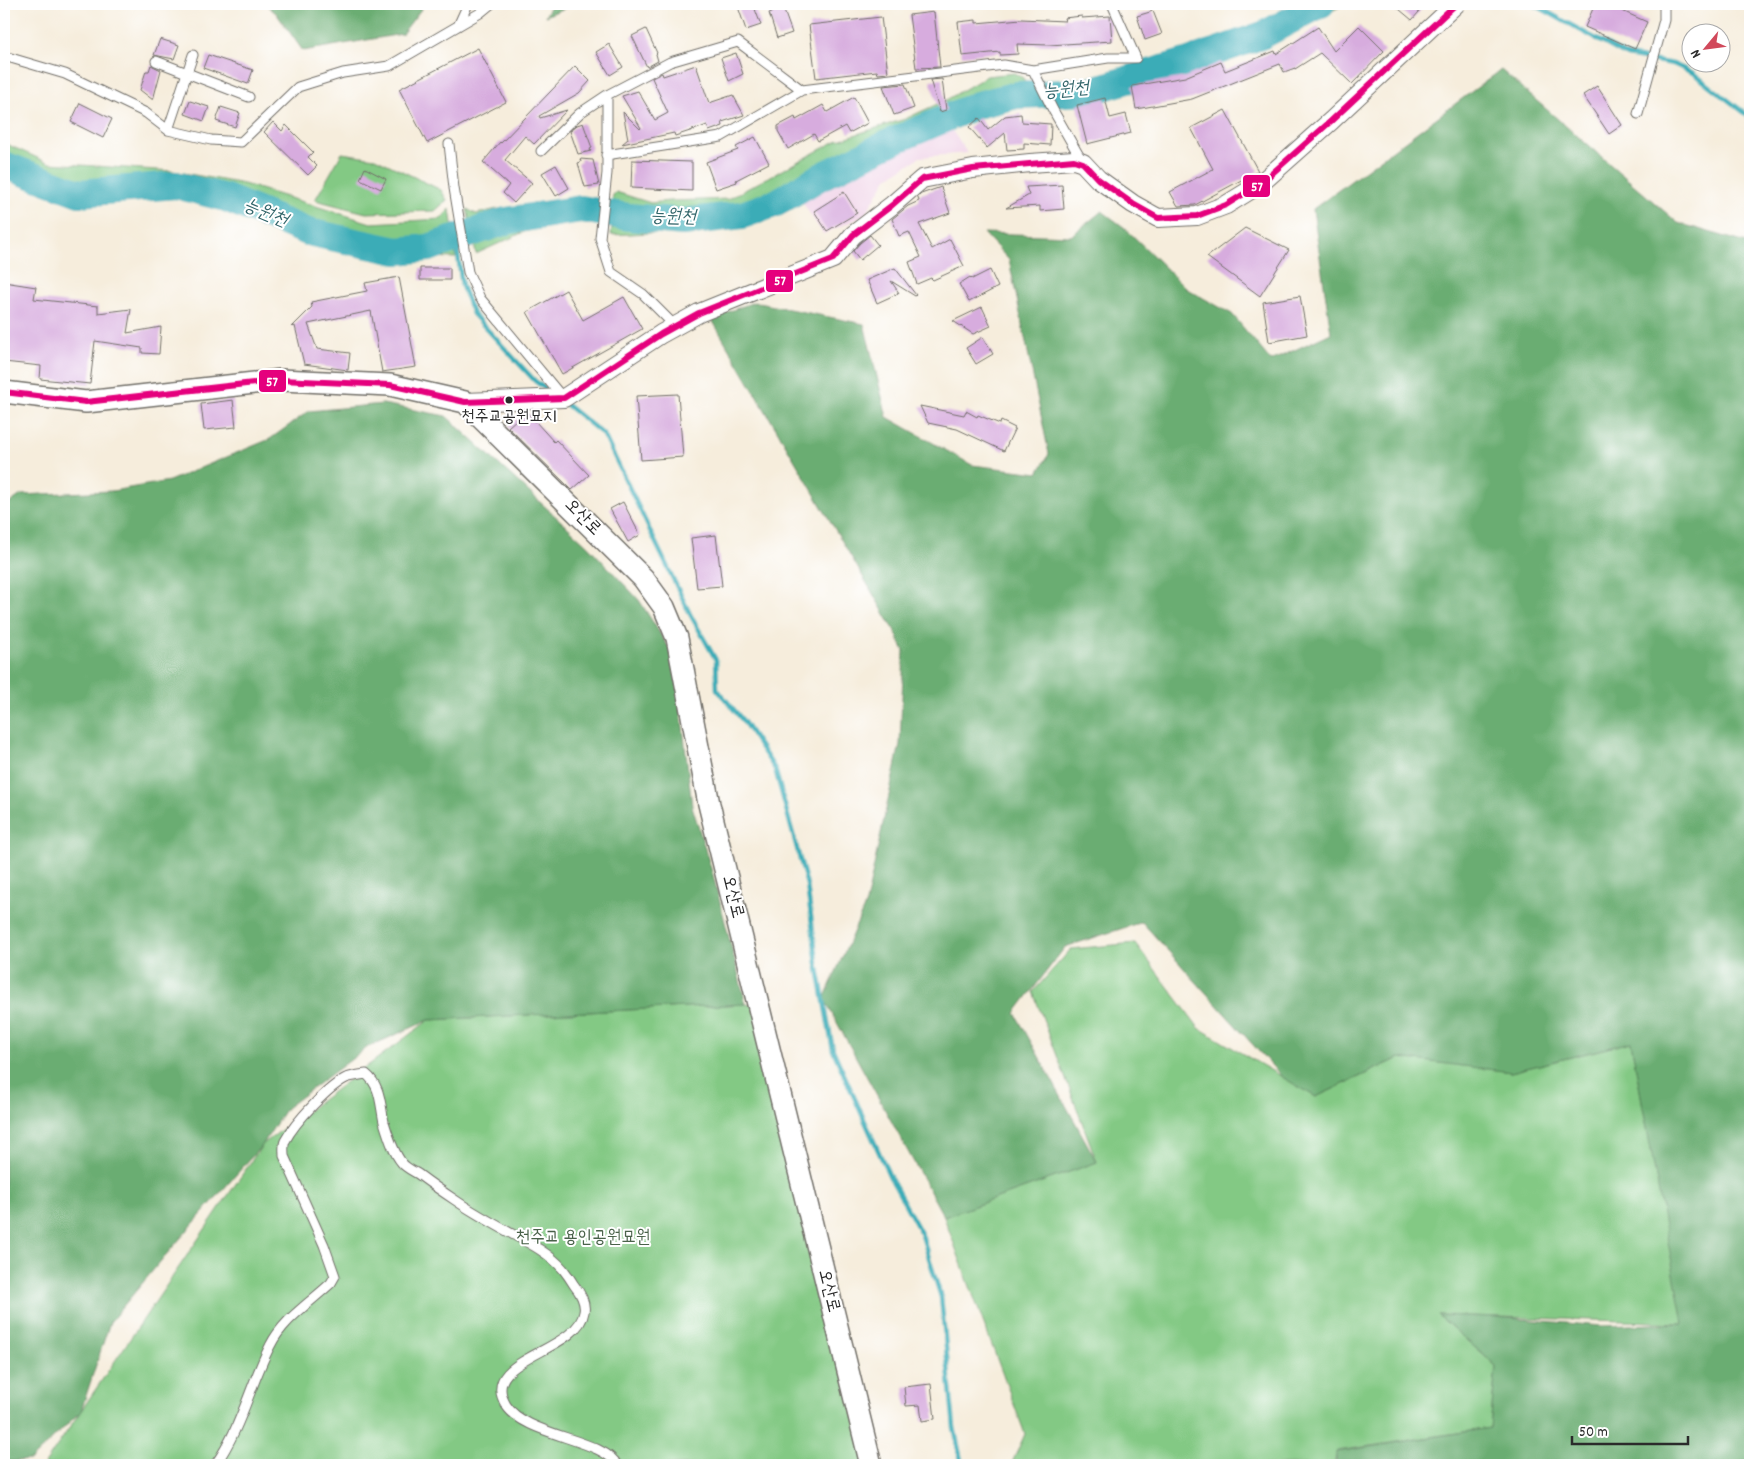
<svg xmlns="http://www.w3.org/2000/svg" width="1754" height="1469" viewBox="0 0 1754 1469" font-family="Dekko,'Poor Story',sans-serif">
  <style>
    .built { fill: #efd0e6 }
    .green { fill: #83c984; stroke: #577a58 }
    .forest { fill: #6aad72; stroke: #4a6c4e }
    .water { fill: #3bacb7; stroke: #336c71 }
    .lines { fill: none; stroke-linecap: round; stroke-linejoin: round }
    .stream { stroke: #3bacb7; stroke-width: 4.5 }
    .river { stroke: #3bacb7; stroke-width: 28 }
    .building { fill: #d7acde }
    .service-casing { stroke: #726f69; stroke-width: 11 }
    .minor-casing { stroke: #726f69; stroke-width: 20 }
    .tertiary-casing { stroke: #726f69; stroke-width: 24 }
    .service { stroke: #fff; stroke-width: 9 }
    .minor { stroke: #fff; stroke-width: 18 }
    .tertiary { stroke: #fff; stroke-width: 21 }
    .bus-1-casing { stroke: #fff; stroke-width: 10 }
    .bus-1 { stroke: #e5007d; stroke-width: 6 }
    .bus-dot { fill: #2b2b2b; stroke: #fff; stroke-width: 2 }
    .labels { text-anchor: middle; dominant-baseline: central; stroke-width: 4; stroke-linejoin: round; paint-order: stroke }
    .bus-label { font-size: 17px; fill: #2b2b2b; stroke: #fff }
    .street-label { font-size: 18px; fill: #2b2b2b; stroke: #fff }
    .park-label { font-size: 18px; fill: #4a624a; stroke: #fff }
    .water-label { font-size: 19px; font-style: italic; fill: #32656a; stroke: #fff }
    .line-badge { stroke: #fff; stroke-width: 2 }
    .badge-label { font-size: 14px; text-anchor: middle; font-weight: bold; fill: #fff }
  </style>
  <rect width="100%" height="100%" fill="#fff"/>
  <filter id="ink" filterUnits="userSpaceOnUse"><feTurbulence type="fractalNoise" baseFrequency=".02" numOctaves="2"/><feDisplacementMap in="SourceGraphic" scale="10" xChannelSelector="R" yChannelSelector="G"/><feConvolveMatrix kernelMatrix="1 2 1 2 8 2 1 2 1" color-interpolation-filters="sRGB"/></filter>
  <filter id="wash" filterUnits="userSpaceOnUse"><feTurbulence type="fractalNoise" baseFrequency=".0096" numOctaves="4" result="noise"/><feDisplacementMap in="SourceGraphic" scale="20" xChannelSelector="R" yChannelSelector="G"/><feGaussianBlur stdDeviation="1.12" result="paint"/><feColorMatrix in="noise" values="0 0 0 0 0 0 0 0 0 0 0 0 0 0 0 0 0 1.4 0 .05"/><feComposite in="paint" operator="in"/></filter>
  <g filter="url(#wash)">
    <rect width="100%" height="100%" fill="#f6eddc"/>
    <path class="built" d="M949,126L967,153L920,157L887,178L864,216L823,234L801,200Z"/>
    <path class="green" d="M1298,4H1316L1263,32L1133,75L1129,70L1123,68L1232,38L1276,17Z
      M1325,4H1345L1271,44L1245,54L1181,71L1142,79L1126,84L1132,79L1188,63L1265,37Z
      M1014,73L1023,78L1030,91L1014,92L970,104L817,176L775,200L740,213L684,219L611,211L613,195L616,192L651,203L669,201L728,199L838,140L905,119L946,100L987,76Z
      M1018,96H1034L1039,103L1019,100L965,113L883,149L817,184L797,199L739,222L688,231L611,235L613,216L632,220L681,225L744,217L778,204L801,191L819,179L892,143L978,106Z
      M4,143L49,163L173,171L244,184L371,223L441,219L450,209L454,237L400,247L310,229L228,195L175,181L79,189L4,161Z
      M342,153L375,158L441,190L447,200L435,211L366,213L315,200Z
      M4,167L79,196L80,195L176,187L225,199L308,233L397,253L428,250L454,242L456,258L396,256L308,236L226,202L176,189L101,199H77L4,173Z
      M580,201L596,202L594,209L582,208L506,219L472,232L467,209L476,214L497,209L529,211Z
      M582,210L595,213L592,223L570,219L549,225L524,232L476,254L472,235L507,223Z
      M1135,943L1199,1028L1316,1097L1406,1055L1511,1072L1631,1042L1684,1323L1438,1315L1496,1366L1490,1428L1337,1451L1334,1465H1011L1025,1434L944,1217L1097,1162L1033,992L1071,949Z
      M746,1004L760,1006L871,1465H44L263,1144L429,1020Z"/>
    <path class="forest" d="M265,4H425L402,34L303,51L276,13Z
      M552,4H575L545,16Z
      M1501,70L1678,223L1750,244V1465H1336V1452L1490,1428L1496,1366L1438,1315L1496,1317L1602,1326L1683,1323L1631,1042L1511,1072L1399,1058L1316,1097L1282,1077L1142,922L1065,947L1015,1013L1097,1162L944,1217L824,999L866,903L900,744L904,651L896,633L711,318L754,302L864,324L887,417L972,465L1038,473L1049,454L1009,260L984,233L1071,236L1102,211L1125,228L1187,289L1232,314L1271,361L1331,333L1313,209Z
      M383,404L446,416L587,545L639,600L675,657L692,806L713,875L746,1004L429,1020L368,1047L286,1108L263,1144L165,1256L110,1322L81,1411L31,1460L4,1462V507L21,495L112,491L169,481L270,439L309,411Z"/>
    <path class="water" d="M1123,69L1132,78L1121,84L1066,102V77L1078,80L1113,76Z"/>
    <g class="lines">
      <path class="stream" d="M1533,4L1627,56L1673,64L1693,73L1750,117
        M456,239L462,286L473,314L535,381L551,393
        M563,402L604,435L690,614L716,660L717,689L744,722L775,769L807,885L817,963L833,1050L890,1177L922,1235L941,1297L954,1427L962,1465"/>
      <path class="river" d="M4,165L79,193L176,185L226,198L308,232L397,251L428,248L506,221L581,209L629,217L683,222L742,215L776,203L818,178L891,142L977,105L1017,95L1087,92L1186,62L1263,35L1321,4"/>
    </g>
    <g id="blocks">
      <path class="building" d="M737,4H753L761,25L746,30Z
        M1393,4H1426L1412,20Z
        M1595,4H1623L1620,10L1647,22L1635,49L1585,27Z
        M783,8L792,33L777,38L769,13Z
        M1153,11L1162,34L1145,40L1137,16Z
        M934,12L940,67L916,68L909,15Z
        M1082,16V18L1110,16L1112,41L1049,45L1017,44L1018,54L1000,55V52L962,56L958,22L976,20V23L1021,19L1065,21L1064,18Z
        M881,17L888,73L878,74L877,71L816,78L809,25Z
        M1359,26L1384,51L1352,84L1320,53L1295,69V68L1284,72L1280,64L1192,99L1136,109L1132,86L1185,77L1221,62L1225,71L1275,51L1276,54L1318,27L1334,51Z
        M646,29L657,53L656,54L658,61L647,67L632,36Z
        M160,39L179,45L174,59L154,55Z
        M609,44L623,67L610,75L596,52Z
        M478,48L506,102L427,143L399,89Z
        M736,53L743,74L729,81L721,58Z
        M208,55L253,70L248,84L203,68Z
        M151,65L161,70L153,100L140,90L146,71H149Z
        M696,65L709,103L733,95L744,115L722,122L723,126L709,131L707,125L694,130L693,128V130L675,136L674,133L622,144L628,139L623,112L640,129L641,128L622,96L638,91L655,120L668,113L652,78L662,73L663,76Z
        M575,66L590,81L579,93L539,116L540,118L567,110L534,144L525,136L505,160L532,183L514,203L503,193L509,185L483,162L500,142L501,143Z
        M942,79L946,110L940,112L930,80Z
        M905,84L914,108L894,115L883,86Z
        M1597,86L1622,125L1609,134L1583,95Z
        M854,97L868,123L849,133L845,126L818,141L814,134L788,149L778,131V126L795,117L796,120L823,105L827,112Z
        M1105,98L1110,118L1126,114L1131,133L1087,144L1077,105Z
        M190,101L209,107L204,121L185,114Z
        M80,103L112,119L103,138L71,122Z
        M221,107L240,113L235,127L216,121Z
        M1225,110L1258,171L1195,205L1178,206L1170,192L1213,169L1191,128Z
        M1021,114L1022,122L1051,124L1050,145L1024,143V149L1007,150L1005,133L987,148L969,127L979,118L988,130L1005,116Z
        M273,122L282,131L286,125L313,152L308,157L317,166L308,175L264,132Z
        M583,123L592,148L590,149L591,151L578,154L570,131L577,125Z
        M755,137L769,163L736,180L737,182L716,189L706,162L738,150L736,147Z
        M580,159L593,160L599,185L585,187L578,163L581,162Z
        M632,160L692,162V191L631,188Z
        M556,165L569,188L556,196L542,173Z
        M365,168L386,179L381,189L360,179Z
        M1062,185L1064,209L1040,211V206L1006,208L1029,195L1026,187Z
        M941,187L950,213L919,224L932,249L950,239L964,266L933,280L931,278L917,284L909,262L921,257L909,232L899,236L892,219L908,206L919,201L918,197L921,194Z
        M844,192L857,213L827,231L814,211Z
        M1245,228L1289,250L1260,296L1207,257Z
        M870,235L878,245L860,260L853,251L860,243Z
        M420,268H450V280H420Z
        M895,268L916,295L915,296L891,281L899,293L877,303L867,280Z
        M990,270L998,287L969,302L959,284L970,277L972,279Z
        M399,277L416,367L382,372L371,311L308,324L317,349L350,353L348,370L304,364L295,326L292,327L312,307L311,302L367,291L365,283Z
        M4,282L36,287L34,299L98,306V313L131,309L127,333L161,327L159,354L142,353V348L95,341L90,384L40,379L41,366L4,362Z
        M566,290L583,320L624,297L642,329L562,374L527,312Z
        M1300,296L1307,335L1269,342L1263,302Z
        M982,307L991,326L973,334L953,321Z
        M983,337L993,354L976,364L966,348Z
        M678,394L683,457L641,460L636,396Z
        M233,400L236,427L204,430L201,404Z
        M920,406L964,415L966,411L977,417L978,415L1000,424L1001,421L1015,428L1004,451L957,429L928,423Z
        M526,411L554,442L556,440L589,475L572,490L508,427Z
        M623,502L640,535L628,542L610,509Z
        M716,535L722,586L697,588L691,538Z
        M931,1384L935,1419L922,1421L920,1405L906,1406L904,1387Z"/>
    </g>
  </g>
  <g filter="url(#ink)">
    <use href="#blocks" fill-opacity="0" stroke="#726f69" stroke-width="1"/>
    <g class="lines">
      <g class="service-casing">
        <path id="service" d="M458,26L468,4
          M4,56L65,74L146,113L168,130L211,140L241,142L298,87L343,73L389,66L480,13L491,4
          M156,61L249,97
          M1033,70L1053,110L1082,161
          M1638,114L1664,20V4
          M168,130L193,55
          M449,144L454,188L468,272L480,298L563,398
          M541,151L580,113L607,95
          M606,155L721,137L802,90L1004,65L1033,70L1108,58H1136L1112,4
          M675,326L643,294L611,272L600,238L607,173V95L670,62L738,42L802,90
          M215,1465C241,1429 250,1385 270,1346C283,1319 310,1303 331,1283L335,1276L324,1245L284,1156C284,1151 283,1145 285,1141C295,1122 328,1087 346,1078C352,1076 359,1075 366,1074C381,1086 380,1104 384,1122C388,1135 393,1152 402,1163C406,1168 413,1171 418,1174C430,1183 443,1192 455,1200C474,1213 494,1224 514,1235C531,1244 550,1254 563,1269C567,1274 571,1280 574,1285C580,1292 586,1303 584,1312C578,1353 477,1358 506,1405C525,1436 604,1439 617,1465"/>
      </g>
      <g class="minor-casing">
        <path id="minor" d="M465,402L564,398L661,334L699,313L833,259L853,235L891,206L922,179L973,169L1030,163L1074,160L1083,163L1098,179L1133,204L1158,218L1197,216L1226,205L1260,184L1331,121L1456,4"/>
      </g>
      <g class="tertiary-casing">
        <path id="tertiary" d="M4,392L86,402L281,380L390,385L465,402L643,578L664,607L677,638L709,804L871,1465"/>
      </g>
      <use href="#service" class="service"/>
      <use href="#minor" class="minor"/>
      <use href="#tertiary" class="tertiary"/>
      <g class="bus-1-casing">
        <path id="bus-1" d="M4,392L86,402L281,380L390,385L465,402L564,398L661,334L699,313L833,259L853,235L891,206L922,179L973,169L1074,160L1083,163L1098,179L1133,204L1158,218L1197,216L1226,205L1260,184L1331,121L1456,4"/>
      </g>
      <use href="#bus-1" class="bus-1"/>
    </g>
  </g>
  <circle class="bus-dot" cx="509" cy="400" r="4.5"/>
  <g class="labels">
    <g class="bus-label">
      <text x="509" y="418">천주교공원묘지</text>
    </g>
    <g class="street-label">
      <text transform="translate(582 518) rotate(45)">오산로</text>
      <text transform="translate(732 897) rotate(76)">오산로</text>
      <text transform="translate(828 1291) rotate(76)">오산로</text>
    </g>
    <g class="park-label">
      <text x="583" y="1238">천주교 용인공원묘원</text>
    </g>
    <g class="water-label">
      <text transform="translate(1066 91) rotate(-5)">능원천</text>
      <text transform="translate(265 214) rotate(23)">능원천</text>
      <text transform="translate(673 218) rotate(2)">능원천</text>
    </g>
  </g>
  <g class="line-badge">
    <rect x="1242" y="174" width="29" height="24" rx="5" fill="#e5007d"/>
    <rect x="765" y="269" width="29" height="24" rx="5" fill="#e5007d"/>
    <rect x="258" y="369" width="29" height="24" rx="5" fill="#e5007d"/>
  </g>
  <g class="badge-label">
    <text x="1257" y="191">57</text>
    <text x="780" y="285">57</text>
    <text x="272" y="386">57</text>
  </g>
  <rect width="1754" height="1469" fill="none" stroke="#fff" stroke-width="20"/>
  <g transform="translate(1706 48) rotate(241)"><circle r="24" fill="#ffffff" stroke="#aaaaaa"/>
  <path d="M0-4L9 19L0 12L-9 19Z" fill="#d1495b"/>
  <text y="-8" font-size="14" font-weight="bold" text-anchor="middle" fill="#2b2b2b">N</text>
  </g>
  <path d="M1572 1436v8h116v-8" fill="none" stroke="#2b2b2b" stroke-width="2.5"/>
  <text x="1579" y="1436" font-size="15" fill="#2b2b2b" stroke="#ffffff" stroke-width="4" paint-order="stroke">50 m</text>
</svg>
